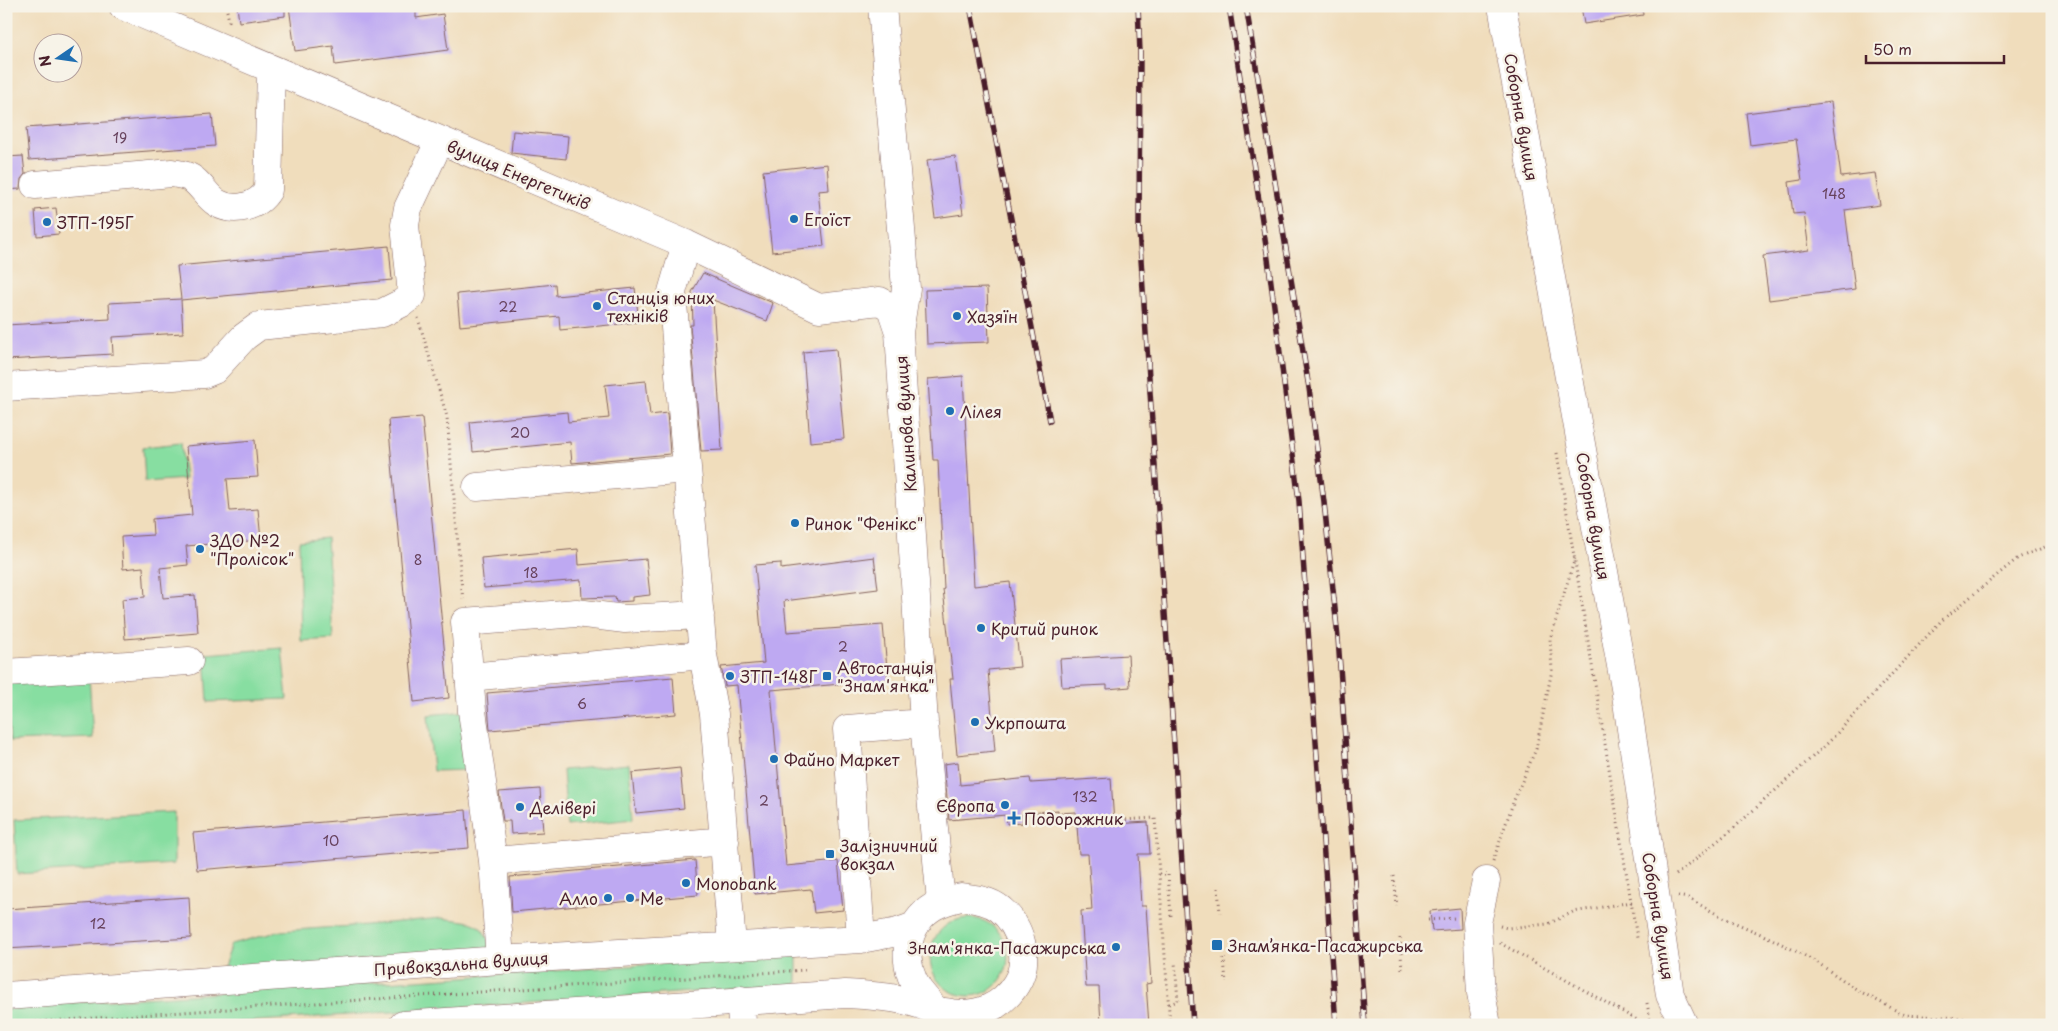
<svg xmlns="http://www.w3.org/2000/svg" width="2058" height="1031" viewBox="0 0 2058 1031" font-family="'Playpen Sans',sans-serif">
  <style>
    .green { fill: #87dea1; stroke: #687e66 }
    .building { fill: #bea9f2 }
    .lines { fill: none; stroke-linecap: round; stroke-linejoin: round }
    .minor-casing { stroke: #84625e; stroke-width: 29 }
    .path { stroke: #84625e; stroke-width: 3; stroke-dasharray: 1 4; stroke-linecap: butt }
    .minor { stroke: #fff; stroke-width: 28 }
    .rail-casing { stroke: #4a1f2b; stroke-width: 5.5 }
    .rail { stroke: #f7f3e8; stroke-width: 4; stroke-dasharray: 11; stroke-linecap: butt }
    .poi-dot { fill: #1f6fb2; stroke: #f7f3e8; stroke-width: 2 }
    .labels { text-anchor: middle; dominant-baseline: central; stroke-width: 5; stroke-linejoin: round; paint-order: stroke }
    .number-label { font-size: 14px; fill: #67425d }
    .street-label { font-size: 16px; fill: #4a1f2b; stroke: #f7f3e8 }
    .poi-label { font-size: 16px; fill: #4a1f2b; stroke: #f7f3e8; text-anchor: start }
  </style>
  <rect width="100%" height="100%" fill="#f7f3e8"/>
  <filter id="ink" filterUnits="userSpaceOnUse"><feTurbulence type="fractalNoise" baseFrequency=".02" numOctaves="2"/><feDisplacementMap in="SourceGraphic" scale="10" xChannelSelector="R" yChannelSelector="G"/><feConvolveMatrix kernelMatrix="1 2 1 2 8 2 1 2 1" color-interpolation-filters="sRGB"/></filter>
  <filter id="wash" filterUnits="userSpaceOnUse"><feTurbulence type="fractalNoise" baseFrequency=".0096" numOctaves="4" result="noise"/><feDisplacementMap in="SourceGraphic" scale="20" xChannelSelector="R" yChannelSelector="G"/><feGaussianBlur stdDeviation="1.12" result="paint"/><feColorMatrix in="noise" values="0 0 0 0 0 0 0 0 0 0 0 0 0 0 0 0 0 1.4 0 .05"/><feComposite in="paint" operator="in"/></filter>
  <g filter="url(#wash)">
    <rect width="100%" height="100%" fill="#f0ddbc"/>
    <path class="green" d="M181,443L185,479L145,482L143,447Z
      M327,538L333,639L301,641L299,541Z
      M282,648L287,699L208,702L205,654Z
      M89,675L93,738L10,741L6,679Z
      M467,711L472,770L433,771L428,715Z
      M629,764L633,819L567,826L563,770Z
      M174,812V864L17,874L14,820Z
      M930 957a39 39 0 1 1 78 0a39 39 0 1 1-78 0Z
      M442,918C470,923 482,917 491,949L221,973L231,944L281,931L366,925Z
      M797,955V985L197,1025H6V1007Z"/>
    <g id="blocks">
      <path class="building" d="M237,6H285V16L239,22Z
        M289,6H416V18L443,14L448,50L335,65L333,46L295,51Z
        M1581,6H1642L1643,15L1584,24Z
        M1831,102L1841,177L1875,173L1880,205L1845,210L1855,289L1769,300L1763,256L1809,250L1804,213L1793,214L1789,182L1802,180L1796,139L1750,145L1746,113Z
        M212,114L215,146L29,160L26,128Z
        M513,131L568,136L566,159L511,153Z
        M23,156L25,174L21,179L20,189L6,190V157Z
        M955,156L963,214L935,218L927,160Z
        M827,164L829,190L818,191L824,246L772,252L763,171Z
        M56,208L59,234L37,236L35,210Z
        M389,246L392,280L181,300L183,333L112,337L113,354L6,360V325L110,319L109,303L181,299L177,266Z
        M703,273L773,303L767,321L713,300L722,450L701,451L690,325H693L692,292Z
        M555,284L556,296L635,288L639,322L560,330L559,316L460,326L457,294Z
        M987,288L989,342L927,344L925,290Z
        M836,349L844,439L810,442L803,352Z
        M963,376L974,586L1010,582L1020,667L988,670L995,751L957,755L950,679H953L943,589H944L938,460H933L928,379Z
        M646,381L650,415L667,413L670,454L572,463L570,442L473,452L470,422L567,412L568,422L609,418L605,385Z
        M422,417L449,698L414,702L388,420Z
        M255,440L258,477L227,479L230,511L258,509L261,540L186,546L188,565L160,568L163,598L195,595L198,633L125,639L122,599L145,597L143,567L123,569L121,537L153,535L152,519L192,515L186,446Z
        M578,549L579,565L646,559L650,595L632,597V601L616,602L615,597L582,598L581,580L484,588L481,558Z
        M874,557L878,589L784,601L787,632L883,625L888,680L771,690L786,866L838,861L843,910L814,913L811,889L755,894L737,685L725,686L721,667L764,663L755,565L781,563V569Z
        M1128,655L1130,687L1107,689V685L1062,687L1060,659Z
        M673,677L676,714L490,730L487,693Z
        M958,762L960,785L1030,778L1031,783L1111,778L1114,824L1148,822L1150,854H1138L1141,906H1146L1151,983L1146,984L1149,1025H1101L1099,987H1086L1081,911L1092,910L1088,854H1079L1076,812L1058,813V810L1022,814L1023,823L1007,824L1006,815L949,820L944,764Z
        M680,768L684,808L636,813L632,773Z
        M540,789L543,832L511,834L510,821H503L499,792Z
        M466,810L469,848L197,870L193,833Z
        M695,860L698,895L512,912L510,877Z
        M189,897L191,938L6,949V909Z
        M1460,908L1461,929L1432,931L1430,911Z"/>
    </g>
  </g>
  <g filter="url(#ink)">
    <use href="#blocks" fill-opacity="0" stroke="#84625e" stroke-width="1"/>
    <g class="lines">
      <g class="minor-casing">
        <path id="minor" d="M123,6L686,244L819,308L880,301L891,308L899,332
          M882,6L906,288L899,332L924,723L941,902
          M1502,6L1625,688L1670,995L1684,1025
          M35,185L172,173C178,174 186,175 191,178C201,184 207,197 217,203C234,213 258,207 268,190L271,69
          M686,244L672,292L703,655L714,714L732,945
          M6,387L204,374L214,370L244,337L259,326L382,313L402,303L412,295L405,225L408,208L440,140
          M477,487L687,469
          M6,673L189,661
          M469,677L703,655
          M493,861L725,841
          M1486,881L1477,923L1481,993L1487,1025
          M961,897C975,899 989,900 1000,909C1021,926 1031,960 1016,984C1002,1007 978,1017 951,1013C947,1012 940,1012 937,1010C933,1008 929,1002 926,999C905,977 900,942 921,917C932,904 946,901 961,897Z
          M861,939L847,729L924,723
          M500,960L493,861L472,711L465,622L576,613L625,619L700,615
          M6,996L500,960L861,939L898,932L915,926
          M741,1000L742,1025
          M403,1025L845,994C884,996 925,998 956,1025"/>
      </g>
      <path class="path" d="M226,6L229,21L227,25
        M418,318L447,417L463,602
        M1557,453L1637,938
        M1056,824L1155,818L1170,1025
        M1493,861L1514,800L1536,749L1552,670L1550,639L1575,558
        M1159,874H1168L1171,916
        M1676,875L1736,826L1829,742L1941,621L2018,558L2052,544
        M1394,876L1397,906
        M1218,888L1220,913
        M1678,896L1688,898L1722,917L1770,938L1815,961L1859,991L1905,1015L1961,1018L2005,1025
        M1428,920L1455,918
        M1500,926L1507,928L1548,924L1573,912L1632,902
        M1400,938L1402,970
        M1500,943L1646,1025
        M1224,958L1226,983
        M1647,1003L1651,1025
        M1169,1004L1178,1001L1175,962
        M6,1024L805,970
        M819,1025L820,1021"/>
      <use href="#minor" class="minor"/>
      <g class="rail-casing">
        <path id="rail" d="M970,6L1050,421
          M1138,6L1140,52L1139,230L1193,1025
          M1229,6L1268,259L1299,501L1336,1025
          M1246,6L1309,388L1324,502L1338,638L1365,1025"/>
      </g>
      <use href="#rail" class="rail"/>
    </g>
  </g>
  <g class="poi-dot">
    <circle cx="794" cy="219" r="5"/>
    <circle cx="47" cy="222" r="5"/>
    <circle cx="597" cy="306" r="5"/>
    <circle cx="957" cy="316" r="5"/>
    <circle cx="950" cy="411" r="5"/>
    <circle cx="795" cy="523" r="5"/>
    <circle cx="200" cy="549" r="5"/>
    <circle cx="981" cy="628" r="5"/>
    <circle cx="730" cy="676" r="5"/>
    <rect x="822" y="671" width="10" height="10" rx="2.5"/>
    <circle cx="975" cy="722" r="5"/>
    <circle cx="774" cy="759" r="5"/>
    <circle cx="1005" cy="805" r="5"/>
    <circle cx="520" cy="807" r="5"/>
    <path d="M1011.5 810.5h5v5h5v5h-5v5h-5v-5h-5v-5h5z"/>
    <rect x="825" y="849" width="10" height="10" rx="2.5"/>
    <circle cx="686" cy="883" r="5"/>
    <circle cx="608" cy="898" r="5"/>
    <circle cx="630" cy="898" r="5"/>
    <rect x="1211" y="939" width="12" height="12" rx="2.5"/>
    <circle cx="1116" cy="947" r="5"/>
  </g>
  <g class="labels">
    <g class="number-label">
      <text x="120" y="137">19</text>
      <text x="1834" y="193">148</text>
      <text x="508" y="306">22</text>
      <text x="520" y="432">20</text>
      <text x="418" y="559">8</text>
      <text x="531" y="572">18</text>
      <text x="843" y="646">2</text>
      <text x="582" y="703">6</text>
      <text x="1085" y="796">132</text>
      <text x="764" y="800">2</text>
      <text x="331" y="840">10</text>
      <text x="98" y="923">12</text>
    </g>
    <g class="street-label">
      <text transform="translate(1522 117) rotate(80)">Соборна вулиця</text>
      <text transform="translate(519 174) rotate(23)">вулиця Енергетиків</text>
      <text transform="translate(905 424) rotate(-94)">Калинова вулиця</text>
      <text transform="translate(1594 516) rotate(80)">Соборна вулиця</text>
      <text transform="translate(1659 916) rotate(81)">Соборна вулиця</text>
      <text transform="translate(461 963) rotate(-4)">Привокзальна вулиця</text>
    </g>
    <g class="poi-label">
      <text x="804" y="219">Егоїст</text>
      <text x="57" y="222">ЗТП-195Г</text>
      <text x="607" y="297">Станція юних<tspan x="607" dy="18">техніків</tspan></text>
      <text x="967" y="316">Хазяїн</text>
      <text x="960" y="411">Лілея</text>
      <text x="805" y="523">Ринок "Фенікс"</text>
      <text x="210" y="540">ЗДО №2<tspan x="210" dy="18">"Пролісок"</tspan></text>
      <text x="991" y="628">Критий ринок</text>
      <text x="837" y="667">Автостанція<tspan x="837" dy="18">"Знам'янка"</tspan></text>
      <text x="740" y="676">ЗТП-148Г</text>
      <text x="985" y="722">Укрпошта</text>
      <text x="784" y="759">Файно Маркет</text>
      <text x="995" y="805" text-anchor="end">Європа</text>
      <text x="530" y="807">Делівері</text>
      <text x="1024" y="818">Подорожник</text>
      <text x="840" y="845">Залізничний<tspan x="840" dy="18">вокзал</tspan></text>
      <text x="696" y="883">Monobank</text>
      <text x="598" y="898" text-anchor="end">Алло</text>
      <text x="640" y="898">Me</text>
      <text x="1228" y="945">Знам’янка-Пасажирська</text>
      <text x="1106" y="947" text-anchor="end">Знам'янка-Пасажирська</text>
    </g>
  </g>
  <rect width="2058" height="1031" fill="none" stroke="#f7f3e8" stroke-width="25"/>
  <g transform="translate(58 58) rotate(257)"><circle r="24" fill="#f7f3e8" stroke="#b29e9c"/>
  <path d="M0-4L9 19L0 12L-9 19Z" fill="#1f6fb2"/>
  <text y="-8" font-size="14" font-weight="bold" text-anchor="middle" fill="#4a1f2b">N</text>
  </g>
  <path d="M1866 55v8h138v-8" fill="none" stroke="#4a1f2b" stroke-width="2.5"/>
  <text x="1873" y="55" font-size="15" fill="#4a1f2b" stroke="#f7f3e8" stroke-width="4" paint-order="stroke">50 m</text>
</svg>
